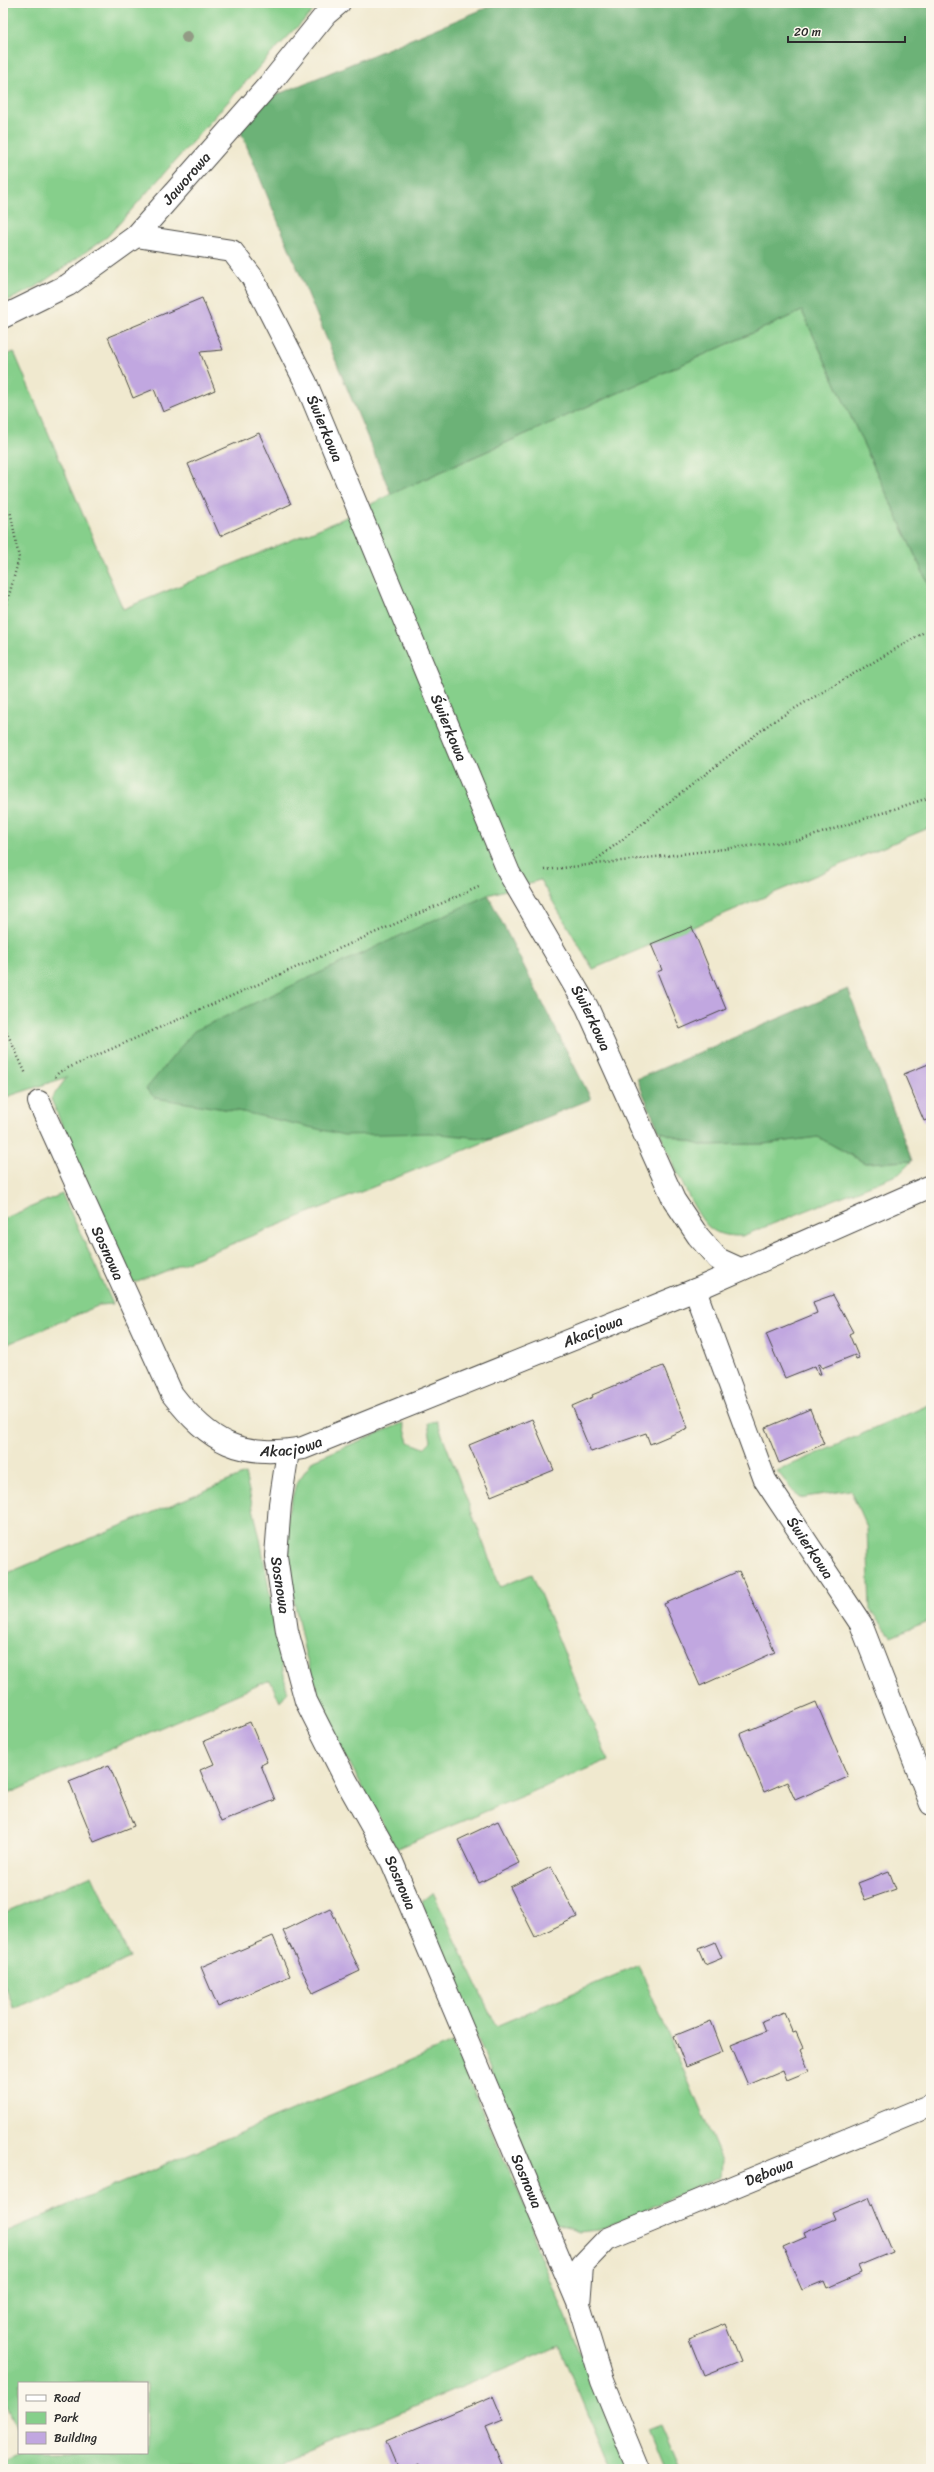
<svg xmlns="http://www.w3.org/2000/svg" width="934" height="2472" viewBox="0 0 934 2472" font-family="Sriracha,sans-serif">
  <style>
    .green { fill: #86cf8b; stroke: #587d5b }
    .forest { fill: #6cb277; stroke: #4c6e51 }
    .building { fill: #c1a7e0 }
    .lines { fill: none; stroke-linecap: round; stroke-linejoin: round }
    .minor-casing { stroke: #494844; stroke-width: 24 }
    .path { stroke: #494844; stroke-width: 2.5; stroke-dasharray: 1 3; stroke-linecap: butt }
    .minor { stroke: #fff; stroke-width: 22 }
    .tree { fill: #929b85 }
    .labels { text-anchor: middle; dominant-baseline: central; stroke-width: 3; stroke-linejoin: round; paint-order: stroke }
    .street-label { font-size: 15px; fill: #2b2b2b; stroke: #fbf7ec }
  </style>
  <rect width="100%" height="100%" fill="#fbf7ec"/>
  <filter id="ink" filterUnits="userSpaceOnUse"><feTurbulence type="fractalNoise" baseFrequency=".025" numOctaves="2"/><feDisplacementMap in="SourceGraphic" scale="8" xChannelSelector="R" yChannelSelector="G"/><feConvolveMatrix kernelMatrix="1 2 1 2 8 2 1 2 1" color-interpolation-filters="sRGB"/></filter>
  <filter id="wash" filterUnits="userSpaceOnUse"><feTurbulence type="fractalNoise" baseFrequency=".012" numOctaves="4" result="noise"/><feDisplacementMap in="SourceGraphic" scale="16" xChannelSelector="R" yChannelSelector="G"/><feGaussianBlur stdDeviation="0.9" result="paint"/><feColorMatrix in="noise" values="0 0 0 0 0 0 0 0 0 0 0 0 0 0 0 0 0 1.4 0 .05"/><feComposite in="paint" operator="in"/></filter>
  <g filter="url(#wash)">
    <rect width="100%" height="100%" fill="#f0e9cf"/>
    <path class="green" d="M3,3H321L268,57L108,236L36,287L3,303Z
      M802,311L931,590V827L593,969L540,880L488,895L155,1097L243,1112L492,1139L130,1285L51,1099L67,1077L3,1098V356L14,352L123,609L338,521L391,494Z
      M659,1131L700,1145L764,1144L818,1137L865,1163L912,1161L899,1174L742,1236C730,1236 720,1236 710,1228C695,1218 668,1151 659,1131Z
      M62,1194L113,1304L100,1305L3,1346V1219Z
      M931,1404V1620L891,1636L870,1610L867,1528L850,1490L799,1498L777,1471Z
      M437,1421L500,1587L532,1574L608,1760L396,1849L328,1723L305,1653L288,1572L287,1516L296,1484L313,1460L403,1423L409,1442L424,1448L431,1441L428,1423Z
      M245,1474L260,1538L287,1692L280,1702L270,1680L3,1796V1575Z
      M92,1875L130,1958L14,2009L3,1981V1913Z
      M433,1892L496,2026L639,1965L722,2161L721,2176L599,2230L579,2232L554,2223L421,1902Z
      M452,2043L532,2222L533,2240L629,2469H611L560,2346L266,2469H3V2461L22,2453H147V2383H19V2435L3,2396V2233Z
      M660,2425L679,2469H663L647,2430Z"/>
    <path class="forest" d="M498,3H931V590L802,311L391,494L233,113Z
      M488,895L591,1099L492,1139L429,1133L344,1135L243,1112L155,1098L146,1089L194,1031Z
      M848,989L912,1161L865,1163L818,1137L764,1144L700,1145L659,1131L637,1079Z"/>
    <g id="blocks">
      <path class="building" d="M202,298L223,350L200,352L215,390L163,412L154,389L133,398L108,337Z
        M259,433L291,504L220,536L188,464Z
        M692,927L726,1009L680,1029L657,972L662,970L651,944Z
        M931,1063V1118L924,1121L904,1074Z
        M833,1295L853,1332L849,1334L859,1358L856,1359L855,1355L822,1368L820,1364L818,1365L821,1374H818L815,1366L785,1378L766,1334L817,1313L813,1302Z
        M663,1366L688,1428L650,1444L646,1433L591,1452L572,1406L593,1397L592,1395Z
        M810,1409L824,1444L779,1463L765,1428Z
        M532,1419L554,1470L491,1496L469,1445Z
        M739,1571L775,1652L700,1686L664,1604Z
        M816,1702L848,1777L795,1800L787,1782L764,1792L740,1734Z
        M250,1722L267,1762L261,1765L275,1800L221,1822L200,1770L214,1764L204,1741Z
        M109,1765L134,1826L94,1842L69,1781Z
        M498,1821L519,1863L479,1883L458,1840Z
        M551,1867L577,1917L535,1937L510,1887Z
        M889,1871L896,1889L865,1900L858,1883Z
        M330,1908L360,1971L313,1993L283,1931Z
        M273,1936L290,1976L218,2007L201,1967Z
        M715,1942L722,1958L705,1965L698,1949Z
        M784,2012L793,2033L796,2032L803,2048L800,2050L809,2071L787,2080L783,2070L748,2085L731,2045L766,2031L762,2021Z
        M711,2021L723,2052L686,2067L674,2036Z
        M869,2197L892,2252L858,2266L861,2273L827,2288L824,2281L802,2290L783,2247L806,2237L804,2232L835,2219L832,2212Z
        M726,2324L741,2361L704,2376L689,2339Z
        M493,2396L503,2420L486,2427L502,2465L491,2469H421L419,2465L410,2469H398L386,2441Z"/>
    </g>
  </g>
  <g filter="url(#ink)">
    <use href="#blocks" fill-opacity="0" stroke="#494844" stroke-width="1"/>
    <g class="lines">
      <g class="minor-casing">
        <g id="minor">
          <path id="s1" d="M136,236L232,251L252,277L306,383L509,873L587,1007L674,1200L698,1236L718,1259L740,1269"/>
          <path id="s2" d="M3,317L68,285L136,236L273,80L326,14L339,3"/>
          <path id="s3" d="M39,1102L172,1394C210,1443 240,1459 303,1448L695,1290L931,1186"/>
          <path id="s4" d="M695,1290L765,1480L861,1624L931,1804"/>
          <path id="s5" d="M288,1451L280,1504L276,1556L287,1631L306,1701L347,1782L392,1862L579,2305"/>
          <path id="s6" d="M638,2469L602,2381L579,2305L582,2265L607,2239L931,2105"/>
        </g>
      </g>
      <path class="path" d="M3,606L7,603L19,558L10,510
        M591,864L772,722L931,628
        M545,870L800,840L931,797
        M3,1024L26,1074
        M55,1077L59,1072L481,886"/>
      <use href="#minor" class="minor"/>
    </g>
    <circle class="tree" cx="187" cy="37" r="6"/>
  </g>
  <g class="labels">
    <g class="street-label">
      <text stroke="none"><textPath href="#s2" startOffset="233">Jaworowa</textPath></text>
      <text stroke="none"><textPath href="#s1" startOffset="298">Świerkowa</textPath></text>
      <text stroke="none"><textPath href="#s1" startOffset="622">Świerkowa</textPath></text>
      <text stroke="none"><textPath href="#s1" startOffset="946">Świerkowa</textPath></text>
      <text stroke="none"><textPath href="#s3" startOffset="166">Sosnowa</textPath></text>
      <text stroke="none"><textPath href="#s3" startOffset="785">Akacjowa</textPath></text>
      <text stroke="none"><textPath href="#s3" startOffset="461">Akacjowa</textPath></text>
      <text stroke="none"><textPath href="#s4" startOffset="284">Świerkowa</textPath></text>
      <text stroke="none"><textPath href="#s5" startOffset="135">Sosnowa</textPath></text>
      <text stroke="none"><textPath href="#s5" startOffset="459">Sosnowa</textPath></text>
      <text stroke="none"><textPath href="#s6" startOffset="426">Dębowa</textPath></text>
      <text stroke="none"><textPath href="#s5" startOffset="783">Sosnowa</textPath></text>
    </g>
  </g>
  <rect width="934" height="2472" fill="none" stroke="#fbf7ec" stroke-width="16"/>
  <rect x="18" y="2382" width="130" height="72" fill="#fbf7ec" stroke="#a8a59f"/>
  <rect x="26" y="2395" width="20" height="6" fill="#ffffff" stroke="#a8a59f"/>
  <text x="54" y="2402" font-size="12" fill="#2b2b2b">Road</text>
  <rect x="26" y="2412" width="20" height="12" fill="#86cf8b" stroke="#a8a59f"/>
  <text x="54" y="2422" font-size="12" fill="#2b2b2b">Park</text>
  <rect x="26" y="2432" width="20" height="12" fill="#c1a7e0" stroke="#a8a59f"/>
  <text x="54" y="2442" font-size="12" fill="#2b2b2b">Building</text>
  <path d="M788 36v6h117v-6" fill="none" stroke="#2b2b2b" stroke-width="2"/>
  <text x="794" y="36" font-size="12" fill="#2b2b2b" stroke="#fbf7ec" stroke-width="3" paint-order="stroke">20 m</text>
</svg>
